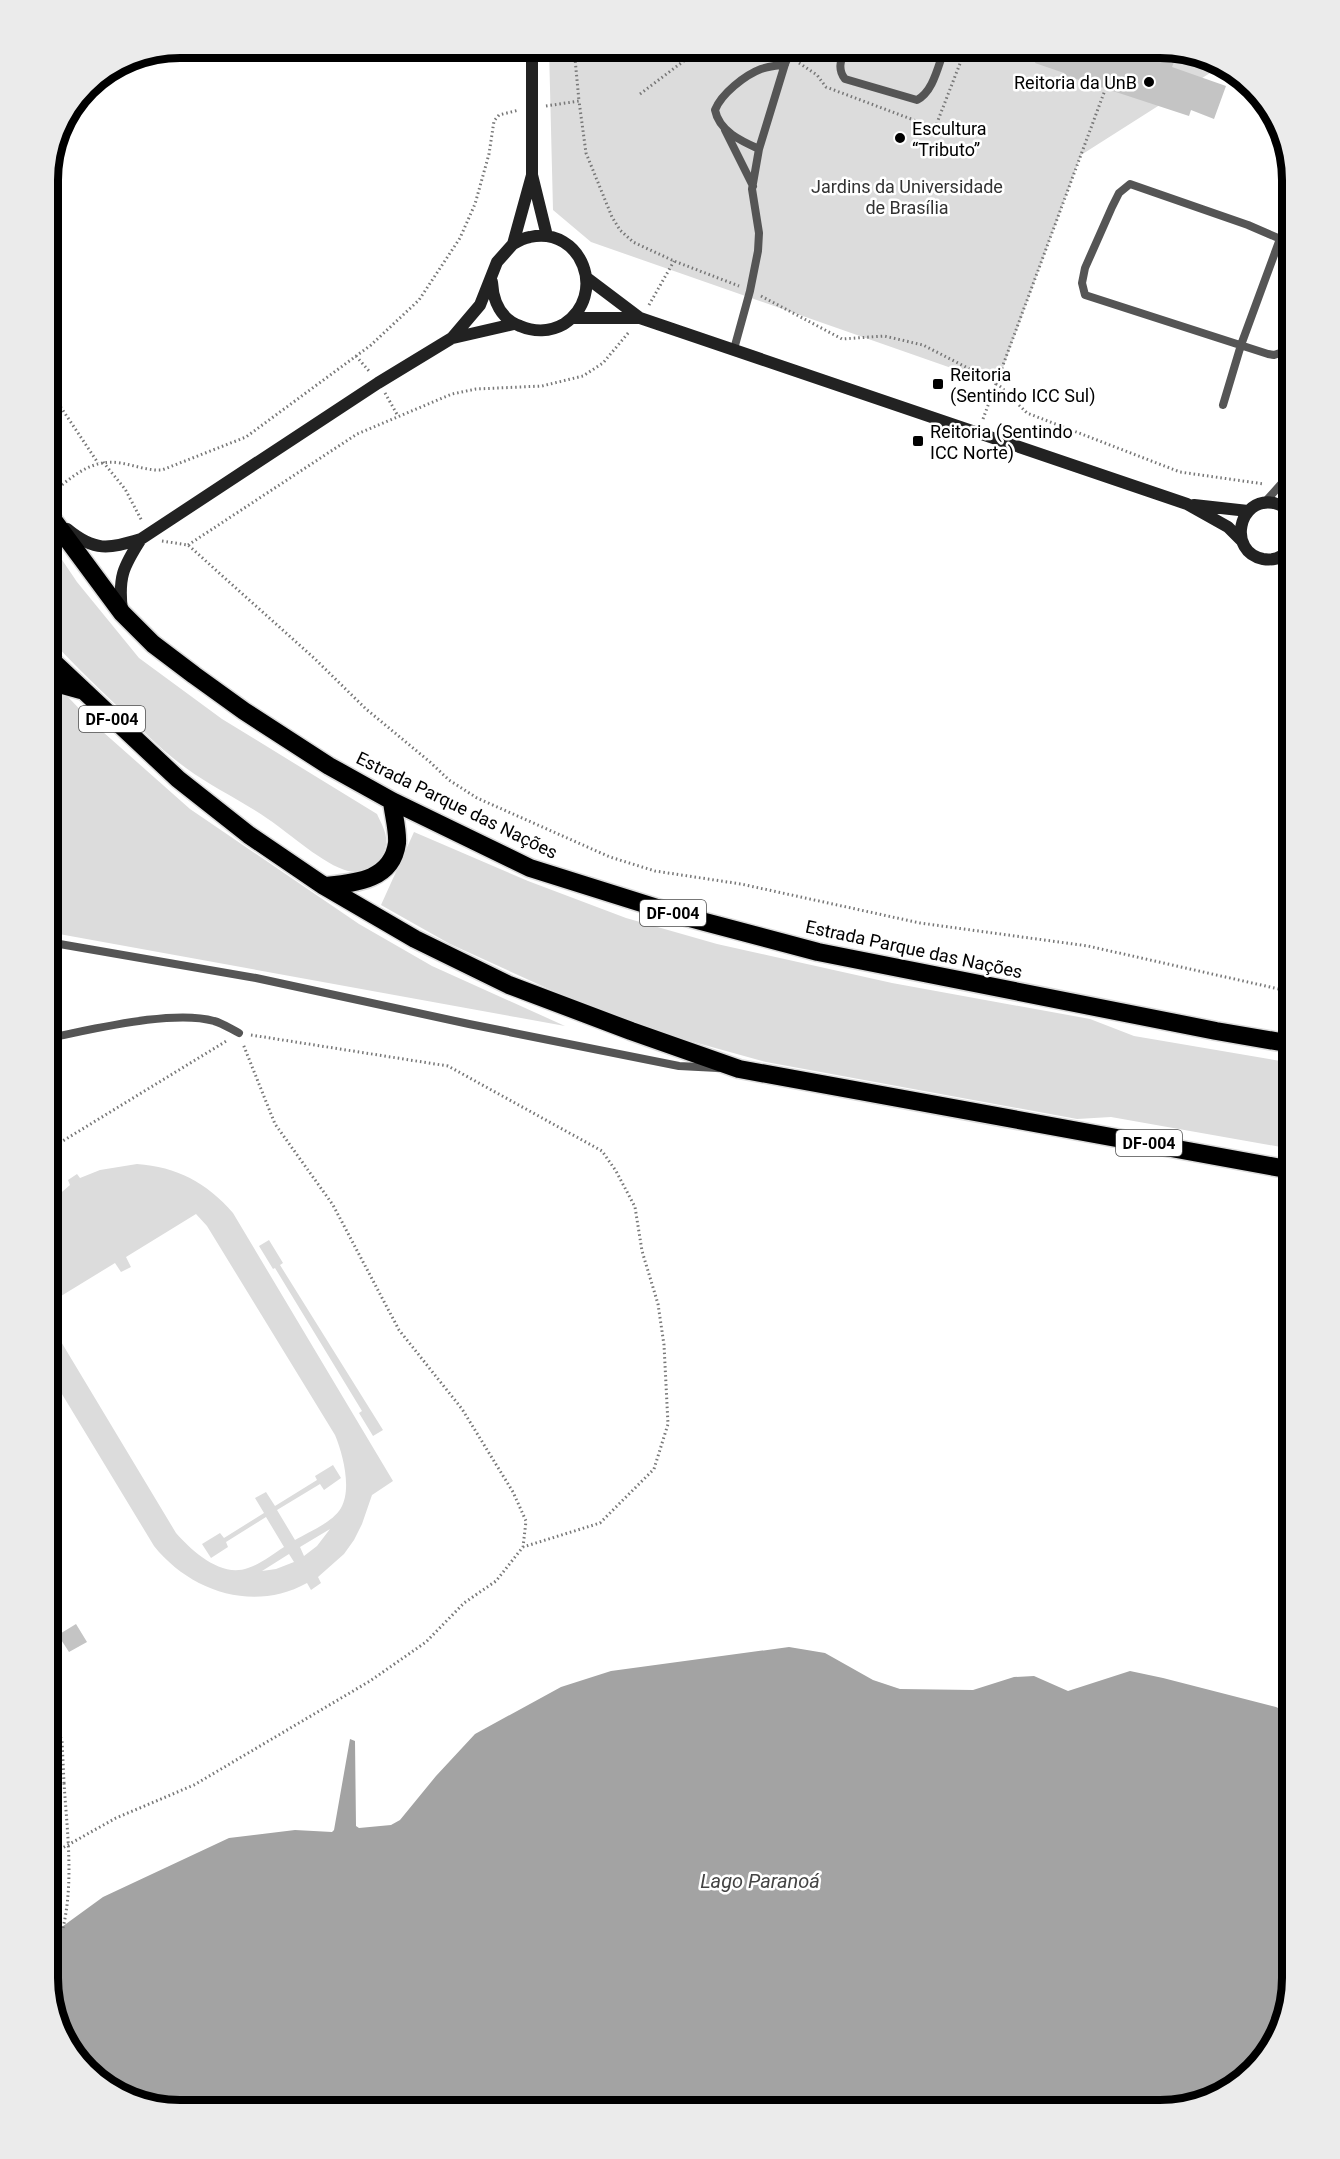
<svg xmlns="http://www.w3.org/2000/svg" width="1340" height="2159" viewBox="0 0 1340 2159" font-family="Roboto,sans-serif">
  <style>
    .green { fill: #dcdcdc; fill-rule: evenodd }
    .water { fill: #a3a3a3 }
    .building { fill: #c4c4c4 }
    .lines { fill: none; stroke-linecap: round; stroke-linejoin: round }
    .highway-casing { stroke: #dbdbdb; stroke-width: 21 }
    .path { stroke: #777; stroke-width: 3; stroke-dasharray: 1.5 3; stroke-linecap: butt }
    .lane { stroke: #555; stroke-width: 8 }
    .secondary { stroke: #222; stroke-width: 12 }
    .highway { stroke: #000; stroke-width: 18 }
    .poi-dot { fill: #000; stroke: #fff; stroke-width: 2 }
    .labels { text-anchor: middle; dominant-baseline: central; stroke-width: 5; stroke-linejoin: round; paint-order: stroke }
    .shield { fill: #fff; stroke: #4c4c4c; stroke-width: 1.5 }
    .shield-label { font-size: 16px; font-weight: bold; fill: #000 }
    .poi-label { font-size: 18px; fill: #000; stroke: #fff; text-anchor: start }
    .park-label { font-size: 18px; fill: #333; stroke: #fff }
    .street-label { font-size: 18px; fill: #000; stroke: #fff }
    .water-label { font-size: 20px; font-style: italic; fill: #444; stroke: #fff }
    .rim { fill: none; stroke: #000; stroke-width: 8 }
  </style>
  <rect width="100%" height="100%" fill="#fff"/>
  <path class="green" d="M549,48H1168L1221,66L1081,155L997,384L591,242L553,210Z
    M1288,164L1292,181V193L1280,189Z
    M48,539L77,582L139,658L222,719L377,814C384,829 391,840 382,856C376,868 361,874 348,871C324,865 289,833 268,819C242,801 212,787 186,768C161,750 138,726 115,704C92,682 69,660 48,636Z
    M48,688L67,696L94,724L190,809L359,924L432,966L565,1026L48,932Z
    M414,832L528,881L626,918L717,944L892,983L1090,1019L1134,1036L1292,1063V1149L1111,1117L1077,1119L766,1062L672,1036L573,1000L450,944L381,905Z
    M137,1164C177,1167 206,1182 233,1213L393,1481L372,1495L362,1524L354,1540L344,1554L318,1577L321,1583L311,1590L307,1583C253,1613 190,1591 154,1546L48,1371V1320L176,1533C192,1551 221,1578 248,1568C261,1564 273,1554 284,1547L266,1517L226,1542L228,1547L211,1558L202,1544L220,1533L224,1538L264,1513L255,1498L266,1492L275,1506L317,1480L315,1476L333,1465L341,1478L324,1490L320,1484L277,1510L295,1540C309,1532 333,1522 341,1508C352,1489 343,1454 335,1435L207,1226L196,1214L126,1257L131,1267L121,1272L115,1263L48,1304V1204L70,1185L68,1180L77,1174L80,1178L100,1170ZM330,1529L317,1546L304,1556L300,1547ZM289,1554L294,1562L276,1569L262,1571Z
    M269,1240L283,1263L280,1265L383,1430L373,1436L359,1413L362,1411L275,1268L273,1269L259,1246Z"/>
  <path class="water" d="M789,1647L825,1653L873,1680L900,1689L973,1690L1014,1677L1034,1676L1068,1691L1130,1671L1163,1678L1276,1707L1292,1715V1979L1270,2052L1218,2097L1159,2111H172L107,2089L62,2037L48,1978V1937L103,1897L229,1838L295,1830L332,1832L334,1830L350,1739L355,1741L356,1826L359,1828L391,1825L400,1820L436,1776L475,1734L561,1687L611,1671Z"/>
  <path class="building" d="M1013,48H1126L1125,51L1149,59L1152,48H1168L1178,52L1172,67L1226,86L1214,119L1191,110L1189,116L1064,75V73L1035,63L1037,58L1013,50Z
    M50,1573L62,1593L48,1602V1574Z
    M76,1624L87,1642L69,1652L58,1635Z"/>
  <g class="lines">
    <g class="highway-casing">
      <path id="highway" d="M48,513L122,613L153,644L194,675L244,711L329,766L392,801L530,868L686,917L818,952L1216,1031L1292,1044
        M48,657L178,779L249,835L324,886L415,939L509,985L631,1031L739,1069L1292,1170
        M48,681L81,690
        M324,886C354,883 392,881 397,843C398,830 393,813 392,801"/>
    </g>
    <path class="path" d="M574,48L579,101
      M742,58L756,56
      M799,63L817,75L826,87L935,128L966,48
      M640,94L701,48
      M546,106L579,101L586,153L612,217L620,230L633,242L674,261L739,286
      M761,296L842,339L884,336L923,345L991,380L1001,387L1027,413L1180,472L1264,484
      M649,305L674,261
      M356,356L369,371
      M48,388L98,463
      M385,393L398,416
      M983,419L1105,90
      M103,462L125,489L142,521
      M48,496C70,479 90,458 120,463C134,465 148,471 162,470L246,437L371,345L419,300L460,238L475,204L489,154L494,121L499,115L519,110
      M162,541L188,545L315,659L366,709L430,762L449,780L477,798L610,857L655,871L741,884L920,923L1088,946L1292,992
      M188,545L357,434L452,394L476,389L542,386L583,376L603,363L629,332
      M251,1035L448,1066L602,1151L616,1171L635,1207L642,1251L658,1304L664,1345L668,1424L654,1469L600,1523L523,1547
      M48,1150L228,1040
      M48,1792L64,1783L62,1740L48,1717
      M48,1856L116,1818L194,1785L370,1681L426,1642L464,1603L496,1581L523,1547L526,1521L513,1492L462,1409L399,1330L333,1205L275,1124L243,1044
      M63,1928C74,1881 67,1830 64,1783"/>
    <path class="lane" d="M845,48C841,60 837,69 845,79L917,100C934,91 938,65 945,48
      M932,48L943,52
      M725,130L753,186
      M759,149C741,141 719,131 715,110C721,94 745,75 761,69C769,66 777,66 785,64
      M1292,338L1286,351L1274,355L1268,354L1085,295L1082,283L1085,268L1112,207L1119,193L1130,184L1248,225L1292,244
      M734,349L750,291L758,251L759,233L752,189L759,149L785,64L792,48
      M1223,405L1241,345L1280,239
      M1265,502L1290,474
      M1289,511L1290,474
      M48,942L256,978L469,1024L679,1066L718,1068
      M48,1038C91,1030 173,1009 214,1021C222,1023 231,1029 239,1033"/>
    <path class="secondary" d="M532,48V175L547,236
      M587,278L640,318L1187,504L1228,527L1241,540
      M492,282C493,301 501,319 520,326C534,332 550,332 564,324C608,295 582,226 530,237C524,238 518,241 513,244
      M572,318H640
      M453,338L514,324
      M1194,505L1248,511
      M67,529C95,552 108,549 141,539L378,383L452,338L480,305L497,262L513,244L532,175
      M1292,547C1285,556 1275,561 1263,559C1227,552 1238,496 1274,503C1282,505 1288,509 1292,517
      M122,611C118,577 123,567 141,539"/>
    <use href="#highway" class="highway"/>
  </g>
  <g class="poi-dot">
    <circle cx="1149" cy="82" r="6"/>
    <circle cx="900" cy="138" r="6"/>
    <rect x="932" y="378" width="12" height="12" rx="3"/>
    <rect x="912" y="435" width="12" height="12" rx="3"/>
  </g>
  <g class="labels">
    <g class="shield">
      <rect x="79" y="706" width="66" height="26" rx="4.5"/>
      <rect x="640" y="900" width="66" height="26" rx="4.5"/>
      <rect x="1116" y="1130" width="66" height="26" rx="4.5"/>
    </g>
    <g class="shield-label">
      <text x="112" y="719">DF-004</text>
      <text x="673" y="913">DF-004</text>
      <text x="1149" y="1143">DF-004</text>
    </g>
    <g class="poi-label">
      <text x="1137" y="82" text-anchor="end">Reitoria da UnB</text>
      <text x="912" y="128">Escultura<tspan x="912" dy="21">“Tributo”</tspan></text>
      <text x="950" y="374">Reitoria<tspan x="950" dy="21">(Sentindo ICC Sul)</tspan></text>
      <text x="930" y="431">Reitoria (Sentindo<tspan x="930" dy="21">ICC Norte)</tspan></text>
    </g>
    <g class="park-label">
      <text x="907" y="186">Jardins da Universidade<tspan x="907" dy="21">de Brasília</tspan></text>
    </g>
    <g class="street-label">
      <text transform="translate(457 805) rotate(26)">Estrada Parque das Nações</text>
      <text transform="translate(914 949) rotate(12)">Estrada Parque das Nações</text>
    </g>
    <g class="water-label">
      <text x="760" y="1881">Lago Paranoá</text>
    </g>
  </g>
  <path d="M0 0H1340V2159H0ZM180 58H1160A122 122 0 0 1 1282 180V1978A122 122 0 0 1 1160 2100H180A122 122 0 0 1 58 1978V180A122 122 0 0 1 180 58Z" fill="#ebebeb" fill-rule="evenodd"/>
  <path class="rim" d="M180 58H1160A122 122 0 0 1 1282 180V1978A122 122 0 0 1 1160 2100H180A122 122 0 0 1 58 1978V180A122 122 0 0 1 180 58Z"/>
</svg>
